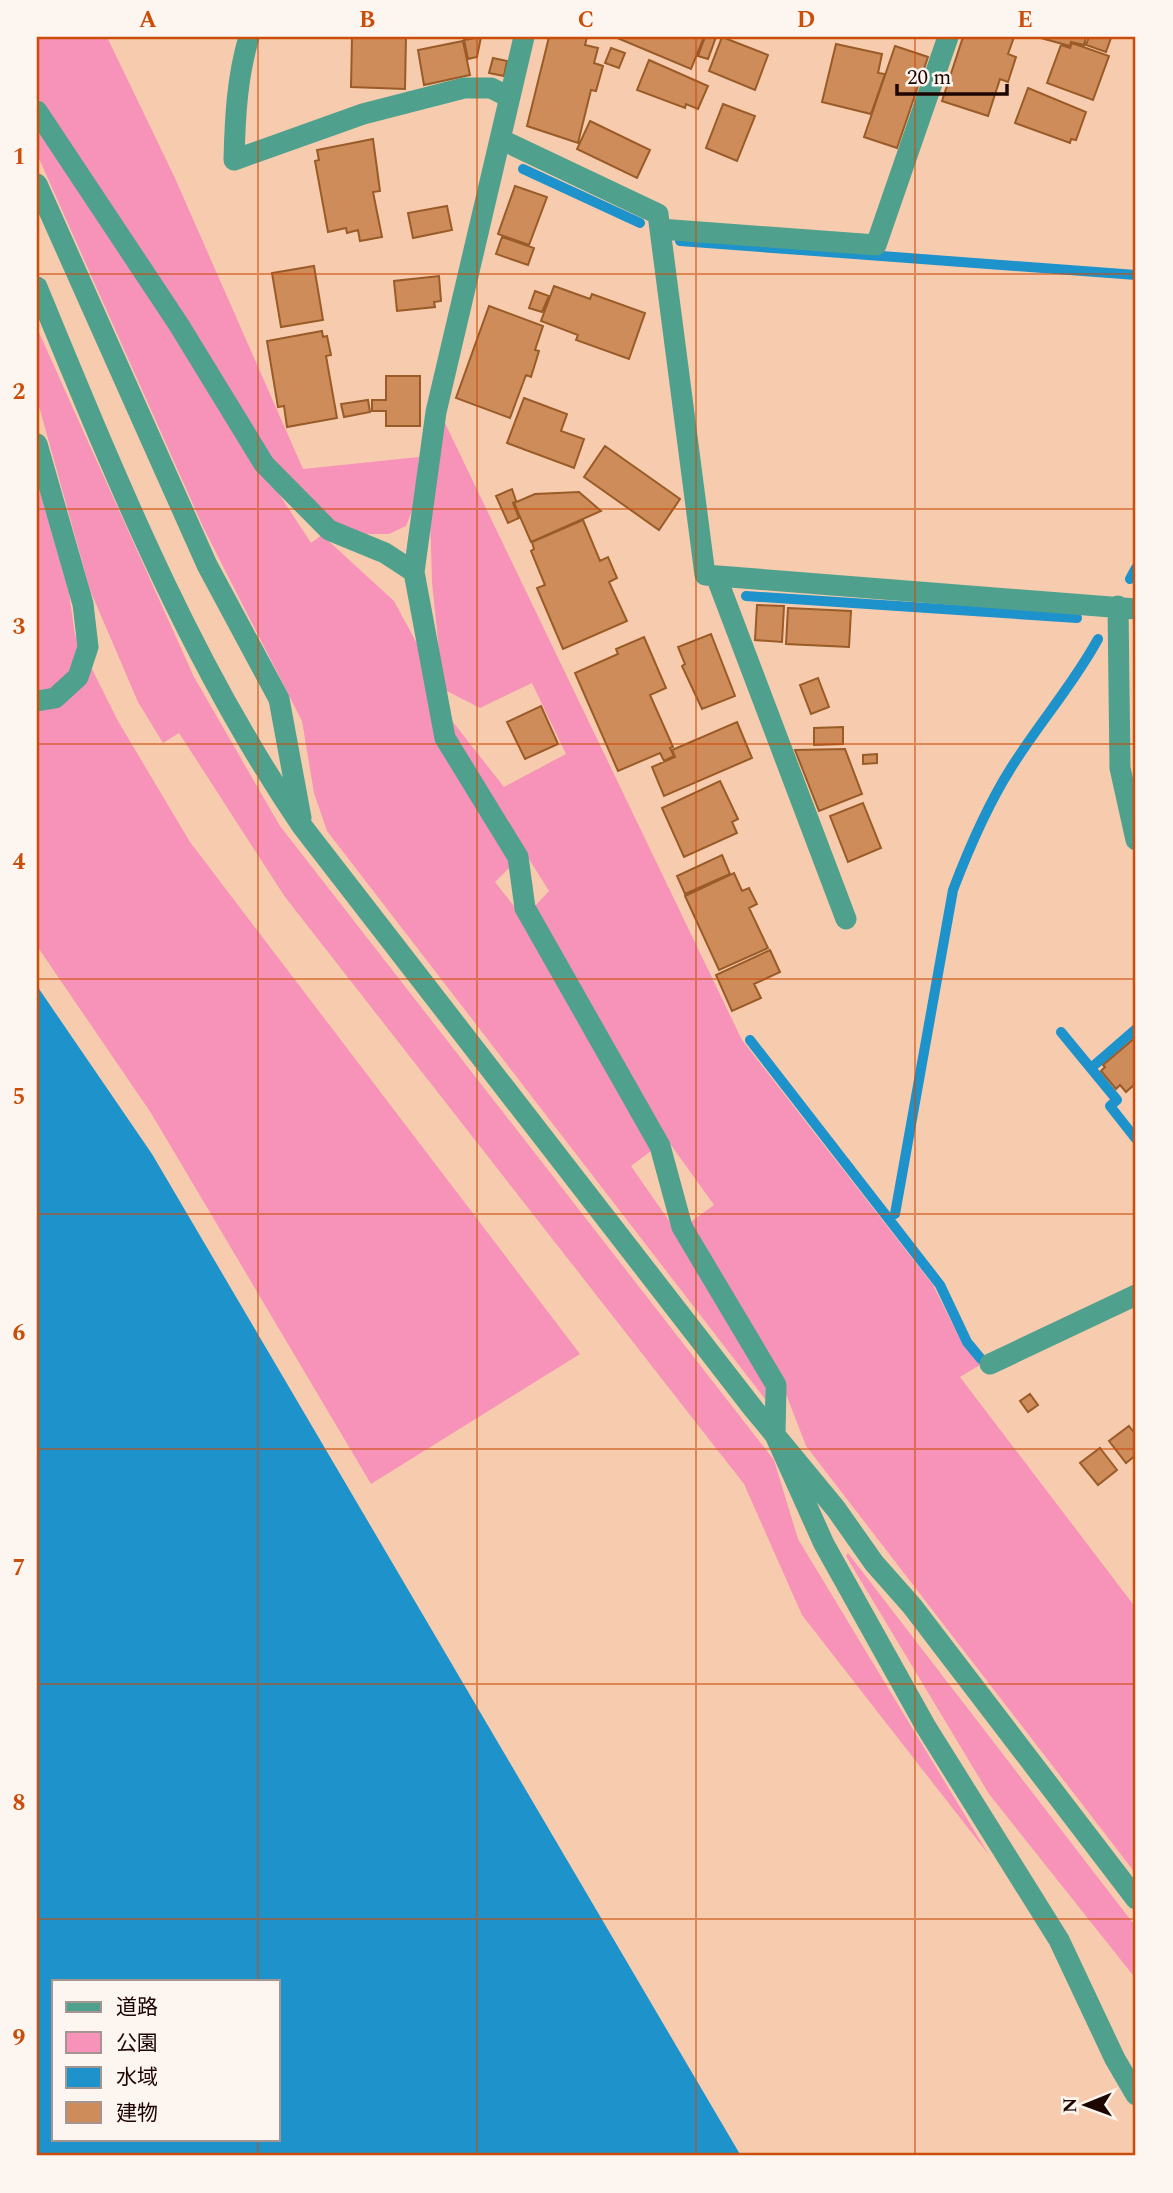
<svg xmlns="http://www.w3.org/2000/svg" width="1173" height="2193" viewBox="0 0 1173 2193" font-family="Spectral,'Noto Sans JP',serif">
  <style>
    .green { fill: #f793b8 }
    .water { fill: #1d92cb; fill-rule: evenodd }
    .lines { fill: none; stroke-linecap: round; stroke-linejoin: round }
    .stream { stroke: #1d92cb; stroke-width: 10 }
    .building { fill: #cf8c5b; stroke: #995b28; stroke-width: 2 }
    .minor { stroke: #4fa08d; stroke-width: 21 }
    .grid { fill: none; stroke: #ca4d0a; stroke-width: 2; stroke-opacity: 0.55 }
    .neatline { fill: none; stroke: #ca4d0a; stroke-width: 2.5 }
    .grid-label { font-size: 23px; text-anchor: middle; font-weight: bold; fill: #ca4d0a }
  </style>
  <rect width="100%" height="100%" fill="#f7ccae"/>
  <path class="green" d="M37,37H107L174,176L303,469L419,457L414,506L406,526L389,534H366L334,524L266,457L37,96Z
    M37,122L311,543L322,535L394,601L427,662L438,742L514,863L495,882L517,910L655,1148L631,1166L676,1231L765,1385V1399L327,831L314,793L302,721L204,529L37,154Z
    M37,328L194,677L280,826L774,1460L798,1539L989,1855L802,1615L744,1484L285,897L179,733L163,743L138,702L90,590L37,399Z
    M443,419L742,1040L933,1285L962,1343L980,1365L960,1377L1136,1608V1874L806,1446L781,1381L688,1224L714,1205L646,1110L533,908L549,891L452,736L449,717L504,787L566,754L532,683L480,708L443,689L432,582L430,515Z
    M37,482L69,593L75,635L118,721L190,842L580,1354L371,1484L151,1113L37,946Z
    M848,1553L1136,1927V1979L989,1794L846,1556Z"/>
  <path class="water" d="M37,986L152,1154L741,2156H37ZM54,1981H278V2139H54Z"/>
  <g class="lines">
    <path class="stream" d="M523,169L640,223
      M680,241L1136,275
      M1130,579L1136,568
      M746,596L1077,618
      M1061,1032L1117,1100L1110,1106L1136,1139
      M750,1040L940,1285L967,1342L981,1359
      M1091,1068L1136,1029
      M895,1214L953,890C969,848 987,806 1011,768C1039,723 1073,685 1098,639"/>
  </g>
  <path class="building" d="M352,37H406L405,89L351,87Z
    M481,37L477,57L468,59L464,40Z
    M549,37H587L585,45L598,48L594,63L603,66L596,91L591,90L578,143L527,126Z
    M615,37H704L691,69Z
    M705,37H716L708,59L698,56Z
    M722,37L768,55L755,90L709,71Z
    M963,37H1014L1008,54L1016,57L1008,82L1000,79L988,116L942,101Z
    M1037,37H1086L1084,45L1071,42L1070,46Z
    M1089,37L1111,38L1106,52L1086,45Z
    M463,41L470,75L424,85L418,50Z
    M1072,43L1109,56L1093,100L1047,83L1061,45L1070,48Z
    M836,44L882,54L878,73L885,74L871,114L822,102Z
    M895,46L928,57L897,148L864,137Z
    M611,48L625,53L619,68L605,63Z
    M493,58L507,61L504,76L489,73Z
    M649,60L708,86L698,109L686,104L685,108L637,90Z
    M1028,88L1086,112L1076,140L1071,139L1070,143L1015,123Z
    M723,104L755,116L737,161L706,148Z
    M590,121L650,150L637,178L577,149Z
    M373,139L380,191L373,192L382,237L360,241L358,230L347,233L346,228L328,232L315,161L319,160L317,150Z
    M515,186L547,197L529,245L498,234Z
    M447,206L452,230L413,238L408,213Z
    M502,237L534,248L528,265L496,254Z
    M314,266L323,320L281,327L272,273Z
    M439,276L441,301L434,302L435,307L397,311L394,281Z
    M554,286L590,299L592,294L645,313L629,359L576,340L578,335L541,321Z
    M535,291L549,296L542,312L529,308Z
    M489,306L543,326L535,350L539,351L531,377L526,375L510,418L456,398Z
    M322,331L323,337L327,336L331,355L326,356L337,418L287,427L284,406L278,407L267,341Z
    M386,376H420V426H386V411H372V400H386Z
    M524,398L567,414L561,431L584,439L574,468L507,443Z
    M368,400L370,412L344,417L341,404Z
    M605,446L680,499L659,530L584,477Z
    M512,489L516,501L513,503L519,518L508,523L496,496Z
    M579,492L601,511L531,542L514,503L535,494Z
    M583,520L600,561L608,557L617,578L609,582L627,621L563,649L537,588L545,585L531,551L534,549L532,542Z
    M757,605L784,606L782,642L755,640Z
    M788,608L851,611L849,647L786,644Z
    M711,634L735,696L702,709L682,666L685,664L678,647Z
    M644,637L666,688L650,695L673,747L670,748L674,756L664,761L660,753L618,771L575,673L618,654L616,649Z
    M818,678L829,707L811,714L800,685Z
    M541,706L558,744L525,759L507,722Z
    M737,722L752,758L664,796L652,767L675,757L672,750Z
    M843,727V744L814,745V728Z
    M845,749L862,794L819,811L795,750Z
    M877,754V763L863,764V755Z
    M720,781L738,819L732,822L737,833L684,857L662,808Z
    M863,803L881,848L848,862L830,816Z
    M722,855L730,874L685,894L677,876Z
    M734,873L742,891L749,888L757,904L749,908L768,948L719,970L685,896Z
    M770,950L780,972L754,984L761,998L732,1011L716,975Z
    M1136,1037V1083L1126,1092L1120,1085L1116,1089L1101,1071L1105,1067L1103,1065Z
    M1030,1394L1038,1405L1028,1412L1020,1401Z
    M1129,1426L1136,1435V1455L1126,1463L1109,1441Z
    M1100,1448L1117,1470L1098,1485L1080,1463Z"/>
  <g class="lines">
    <path class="minor" d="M249,37C237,77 235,118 234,160L363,114L464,88H491L509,97
      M524,37L436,412L414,572L445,738L518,857L525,908L660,1146L682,1227L776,1385L775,1435L824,1544L926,1727L1059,1940L1115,2059L1136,2095
      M37,111L179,325L264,464L329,530L385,553L414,572
      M500,139L658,214L705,575L1136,609
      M37,184L207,565L279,699L301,818
      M660,229L876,245L948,37
      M37,287C114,473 188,659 302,826L752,1407L836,1509L874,1563L912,1606L1136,1899
      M37,444L83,604L88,647L78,677L55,698L37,701
      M716,576L846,919
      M1118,606L1120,768L1136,840
      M990,1364L1136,1295"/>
  </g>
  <path class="grid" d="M258,37V1981M477,37V2156M696,37V2156M915,37V2156M37,274H1136M37,509H1136M37,744H1136M37,979H1136M37,1214H1136M37,1449H1136M37,1684H1136M37,1919H1136M258,2139V2156"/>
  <rect width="1173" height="2193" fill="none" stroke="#fdf5f0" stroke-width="77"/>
  <rect x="52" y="1980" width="228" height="161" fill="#fdf5f0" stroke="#a49590" stroke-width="2"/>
  <rect x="66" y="2002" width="35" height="10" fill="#4fa08d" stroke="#a49590" stroke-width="2"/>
  <text x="116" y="2014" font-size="21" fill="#1e0600">道路</text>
  <rect x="66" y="2032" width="35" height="21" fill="#f793b8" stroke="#a49590" stroke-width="2"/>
  <text x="116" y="2050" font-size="21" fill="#1e0600">公園</text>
  <rect x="66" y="2067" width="35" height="21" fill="#1d92cb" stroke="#a49590" stroke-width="2"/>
  <text x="116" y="2084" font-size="21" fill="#1e0600">水域</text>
  <rect x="66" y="2102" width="35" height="21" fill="#cf8c5b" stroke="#a49590" stroke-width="2"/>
  <text x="116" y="2120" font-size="21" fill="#1e0600">建物</text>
  <g transform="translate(1086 2105) rotate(269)" stroke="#fdf5f0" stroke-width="5" paint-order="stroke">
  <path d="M0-5L12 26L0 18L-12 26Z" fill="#1e0600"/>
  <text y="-10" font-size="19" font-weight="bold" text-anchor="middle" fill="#1e0600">N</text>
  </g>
  <path d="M897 84v10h110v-10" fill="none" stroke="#1e0600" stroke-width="3.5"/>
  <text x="907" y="84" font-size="21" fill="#1e0600" stroke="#fdf5f0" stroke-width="5" paint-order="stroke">20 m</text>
  <rect x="38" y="38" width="1096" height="2116" class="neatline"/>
  <g class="grid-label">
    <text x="148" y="27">A</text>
    <text x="367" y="27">B</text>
    <text x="586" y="27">C</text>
    <text x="806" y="27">D</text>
    <text x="1025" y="27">E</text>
    <text x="19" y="164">1</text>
    <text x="19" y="399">2</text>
    <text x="19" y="634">3</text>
    <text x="19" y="869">4</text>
    <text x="19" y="1104">5</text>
    <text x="19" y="1340">6</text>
    <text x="19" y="1575">7</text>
    <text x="19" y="1810">8</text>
    <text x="19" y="2045">9</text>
  </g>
</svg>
